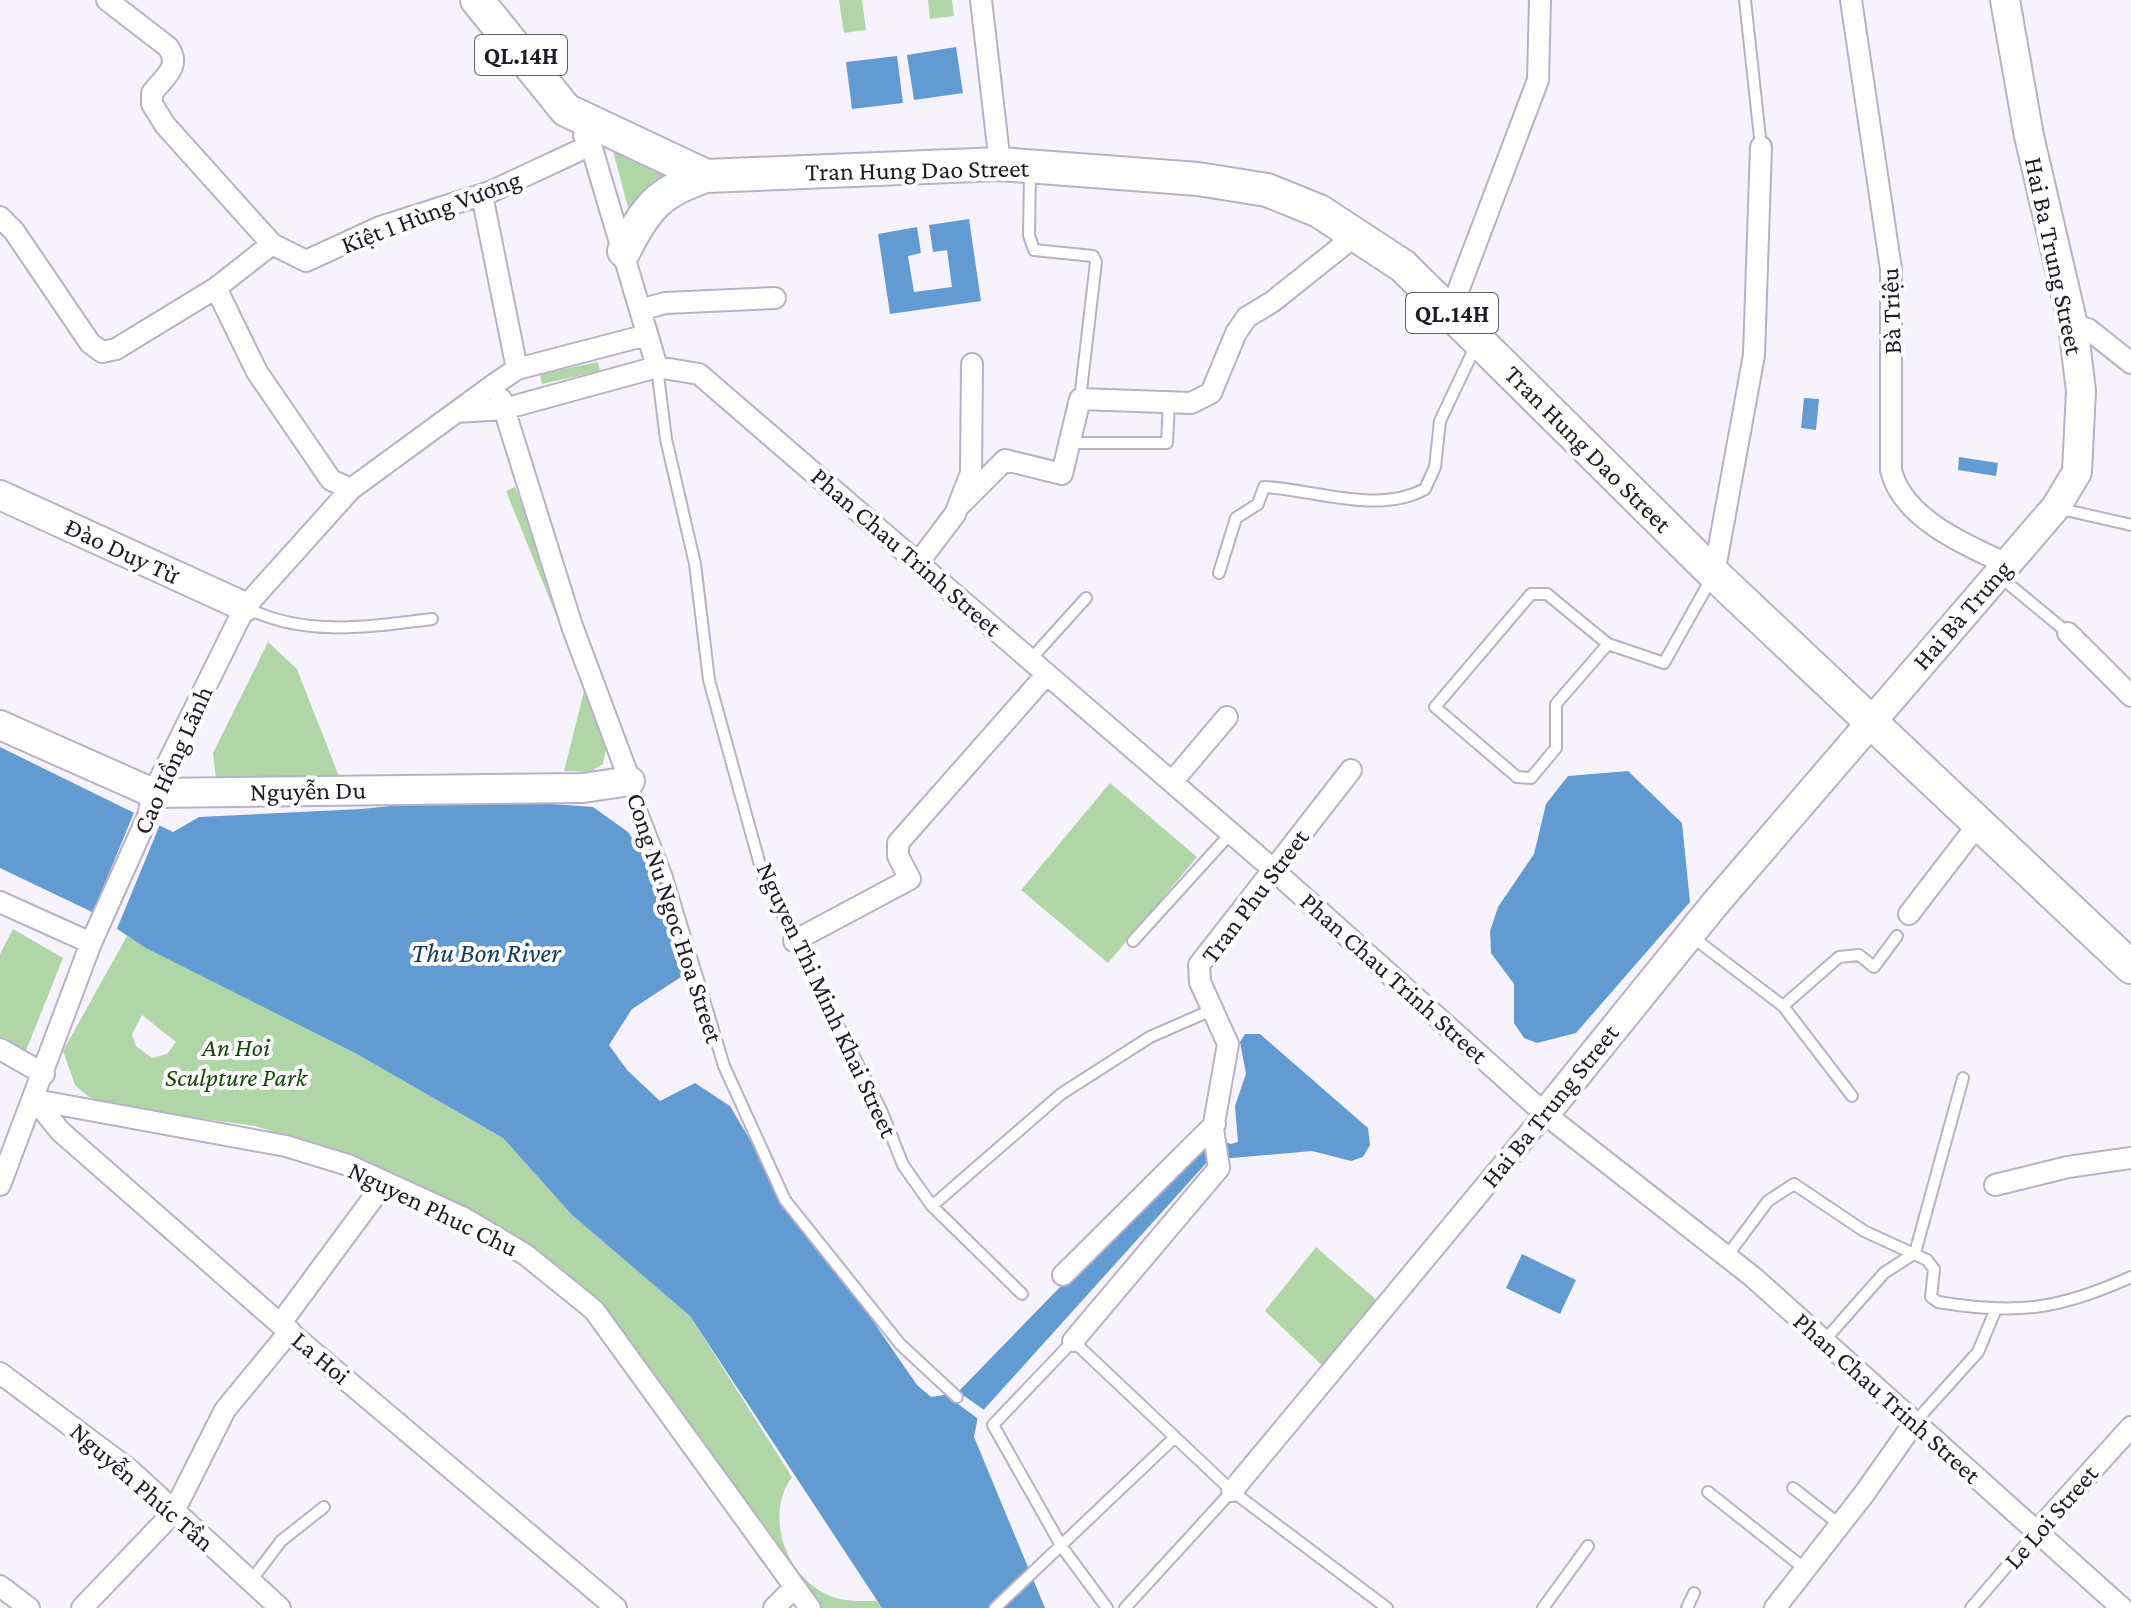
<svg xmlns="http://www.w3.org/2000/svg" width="2131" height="1608" viewBox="0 0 2131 1608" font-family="'Crimson Pro',serif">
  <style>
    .green { fill: #b0d6a8; fill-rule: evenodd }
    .water { fill: #629bd1 }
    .pier { fill: #f6f3fd }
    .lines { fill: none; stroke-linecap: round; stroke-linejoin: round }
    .lane-casing { stroke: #b9b1c8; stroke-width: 14 }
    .street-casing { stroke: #b9b1c8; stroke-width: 24 }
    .secondary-casing { stroke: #b9b1c8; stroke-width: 32 }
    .primary-casing { stroke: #b9b1c8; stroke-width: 36 }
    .lane { stroke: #fff; stroke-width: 10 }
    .street { stroke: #fff; stroke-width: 20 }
    .secondary { stroke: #fff; stroke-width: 28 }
    .primary { stroke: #fff; stroke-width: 32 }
    .labels { text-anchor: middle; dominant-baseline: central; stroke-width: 8; stroke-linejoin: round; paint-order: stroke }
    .shield { fill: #fff; stroke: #626066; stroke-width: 2 }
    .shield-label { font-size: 24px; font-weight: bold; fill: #1f1c24 }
    .street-label { font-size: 26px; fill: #1f1c24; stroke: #fff }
    .park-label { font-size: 26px; font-style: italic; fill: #17480b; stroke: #fff }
    .water-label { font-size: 28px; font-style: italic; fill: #123c60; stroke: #fff }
  </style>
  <rect width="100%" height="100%" fill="#f6f3fd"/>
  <path class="green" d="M839,0H862L866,30L844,33Z
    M928,0H952L954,16L930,19Z
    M613,151L670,173L629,211Z
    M598,362L600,371L542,384L540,374Z
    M515,487L609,734L603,764L590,772L564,771L585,687L506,491Z
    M268,642L297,669L340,779H216L213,753Z
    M1110,783L1197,857L1108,963L1021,890Z
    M13,929L63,958L23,1058L0,1044V954Z
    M127,936L355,1053L503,1138L572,1215L690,1316L792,1477C763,1516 787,1581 833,1597C847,1602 863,1601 877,1601L882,1608H822L621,1333L547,1260L499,1226L368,1161L255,1126L117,1107L89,1097L75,1085L63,1051ZM142,1015L176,1042L167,1054L152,1058L136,1046L132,1034Z
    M1316,1247L1380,1303L1326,1369L1265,1311Z"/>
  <path class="water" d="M956,47L963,93L914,100L907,55Z
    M897,56L903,103L852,109L846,62Z
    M969,219L981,301L890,314L878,234L917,227L921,253L908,256L914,292L952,287L947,250L933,252L929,225Z
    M1804,398L1819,399L1816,430L1801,428Z
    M1959,457L1998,463L1996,476L1958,470Z
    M0,747L173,832L199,817L361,809L471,798L593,807L628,832L666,888L684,975L632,1009L609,1045L627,1070L660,1101L695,1083L730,1106L764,1163L917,1385L931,1397L957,1393L1208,1135L1231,1144L1238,1142L1235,1106L1246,1074L1240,1042L1245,1034H1260L1368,1128L1370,1145L1363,1157L1351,1161L1312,1151L1209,1160L978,1416L974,1437L1045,1608H882L690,1316L572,1215L503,1138L355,1053L146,948L90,911L0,868Z
    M1628,771L1682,823L1690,902L1576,1033L1537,1043L1524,1038L1514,1023V984L1491,953L1490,931L1498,907L1534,854L1546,804L1568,776Z
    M1522,1254L1576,1280L1560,1314L1506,1288Z"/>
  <path class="pier" d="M135,810L161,822L116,931L91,917Z
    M960,1393L987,1412L981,1421L954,1401Z"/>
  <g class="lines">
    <g class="lane-casing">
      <path id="lane" d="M1745,0L1761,147
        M1030,172L1029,235L1034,250L1093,256L1096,262L1080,399
        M657,367L666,439L695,564L709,680L763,876L882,1112L903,1165L932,1206L1022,1294
        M1070,443H1167L1169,401
        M2057,508L2131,525
        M1219,573L1236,518L1258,504L1264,487C1312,489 1378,515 1425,489L1435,467L1440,421L1476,345
        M1999,576L2068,633
        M247,608C304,637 369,627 432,619
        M1608,644L1547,594H1531L1435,707L1517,777L1531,778L1556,748V704L1608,644L1664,663L1711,579
        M1030,660L1086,598
        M630,781L666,874L724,1066L785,1200L900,1344L957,1397
        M1691,936L1783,1006L1852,1096
        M1133,941L1231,833
        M1783,1006L1839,957L1859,955L1874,967L1897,936
        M932,1206L1061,1094L1150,1037L1214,1009
        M1727,1256L1768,1201L1794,1184L1864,1231L1927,1260L1934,1269L1931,1297L1938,1302C2016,1315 2058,1310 2131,1277
        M1071,1339L1232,1491L1387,1608
        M1073,1341L993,1425L1062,1547L1107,1608
        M1824,1341L1884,1273L1915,1253L1963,1078
        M1914,1423L1978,1352L1995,1311
        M1793,1488L1840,1525
        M1708,1492L1805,1569
        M250,1582L281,1541L324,1507
        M995,1608L1175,1437
        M1125,1608L1232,1491
        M1543,1608L1588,1546
        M1687,1608L1694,1593
        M1971,1608L2037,1531"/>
    </g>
    <g class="street-casing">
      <path id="street" d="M107,0L168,47C182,67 164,77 152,93V104L165,125L272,244L306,261L380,227L490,192L591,145
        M981,0L1000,164
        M1851,0L1891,269V470C1902,518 1965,545 2007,564
        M584,136L591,145L657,367
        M482,195L517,369
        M0,217L14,231L90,343L102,352L116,349L216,288L272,244
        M216,288L257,372L331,480L351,489
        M640,310L665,303L775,298
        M1450,312L1538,80L1540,0
        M2073,325L2088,329L2131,363
        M501,399L572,626L630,781
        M457,412L504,409L657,367L699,374L1268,865L1545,1114L1753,1277L2122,1608
        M958,507L1005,460L1062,474L1080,399L1191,403L1211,393L1236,333L1247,317L1272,302L1356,235
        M918,563L955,514L971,473L972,364
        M1714,574L1754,355L1761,147
        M2068,633L2131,696
        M1172,782L1227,717
        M0,902L91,943
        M1909,914L1979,823
        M794,941L910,879L898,856V843L1047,674
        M0,1049L44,1074
        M35,1100L286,1146L348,1165L464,1218L526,1255L594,1310L810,1608
        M35,1100L60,1131L280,1324L616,1608
        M0,1185L91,943L148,816L153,793L245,607L351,489L496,383L517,369L647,335
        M1995,1185L2068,1167L2131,1158
        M1063,1275L1215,1124
        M280,1324L385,1182
        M1073,1341L1219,1168L1213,1129L1228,1044L1200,982L1199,965L1351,770
        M0,1373L130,1470L280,1608
        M1232,1491L1545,1114
        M2037,1531L2131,1427
        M0,1586L29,1608
        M82,1608L173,1513L225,1410L290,1331
        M774,1608L795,1587
        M1775,1608L1864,1494L1914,1423"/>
    </g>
    <g class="secondary-casing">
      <path id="secondary" d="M0,495L245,607
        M0,725L153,793L583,788L630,781
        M1545,1114L1714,905L2056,507L2077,472L2081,391L2073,325L2029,136L2005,0"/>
    </g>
    <g class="primary-casing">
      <path id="primary" d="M477,0L566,110L706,176L1000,164L1198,179L1267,190L1319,211L1403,266L1714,574L2131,967
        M624,251C646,207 660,191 706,176"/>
    </g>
    <use href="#lane" class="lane"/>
    <use href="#street" class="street"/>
    <use href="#secondary" class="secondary"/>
    <use href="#primary" class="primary"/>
  </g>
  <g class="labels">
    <g class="shield">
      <rect x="475" y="35" width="92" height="40" rx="6"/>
      <rect x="1406" y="293" width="92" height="40" rx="6"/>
    </g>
    <g class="shield-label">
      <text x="521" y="55">QL.14H</text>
      <text x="1452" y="313">QL.14H</text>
    </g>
    <g class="street-label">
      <text transform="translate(917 170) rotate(-1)">Tran Hung Dao Street</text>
      <text transform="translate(431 212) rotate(-21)">Kiệt 1 Hùng Vương</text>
      <text transform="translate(2054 256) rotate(78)">Hai Ba Trung Street</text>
      <text transform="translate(1891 311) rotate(-92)">Bà Triệu</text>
      <text transform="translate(1588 449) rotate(45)">Tran Hung Dao Street</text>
      <text transform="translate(122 551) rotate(25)">Đào Duy Từ</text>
      <text transform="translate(906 552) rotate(41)">Phan Chau Trinh Street</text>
      <text transform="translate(1962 615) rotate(-49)">Hai Bà Trưng</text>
      <text transform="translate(173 760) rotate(-66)">Cao Hồng Lãnh</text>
      <text transform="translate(308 791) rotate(-1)">Nguyễn Du</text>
      <text transform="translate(1255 896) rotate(-53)">Tran Phu Street</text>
      <text transform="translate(675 918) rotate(72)">Cong Nu Ngoc Hoa Street</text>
      <text transform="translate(1394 978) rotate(42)">Phan Chau Trinh Street</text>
      <text transform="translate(827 1000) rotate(65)">Nguyen Thi Minh Khai Street</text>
      <text transform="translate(1550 1106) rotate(-51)">Hai Ba Trung Street</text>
      <text transform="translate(433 1209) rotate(26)">Nguyen Phuc Chu</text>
      <text transform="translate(321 1358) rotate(40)">La Hoi</text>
      <text transform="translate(1887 1398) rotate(42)">Phan Chau Trinh Street</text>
      <text transform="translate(142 1487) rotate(41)">Nguyễn Phúc Tần</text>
      <text transform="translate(2051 1517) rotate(-49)">Le Loi Street</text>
    </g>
    <g class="park-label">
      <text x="236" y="1047">An Hoi<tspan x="236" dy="30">Sculpture Park</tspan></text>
    </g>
    <g class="water-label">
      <text x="486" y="952">Thu Bon River</text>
    </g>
  </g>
</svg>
